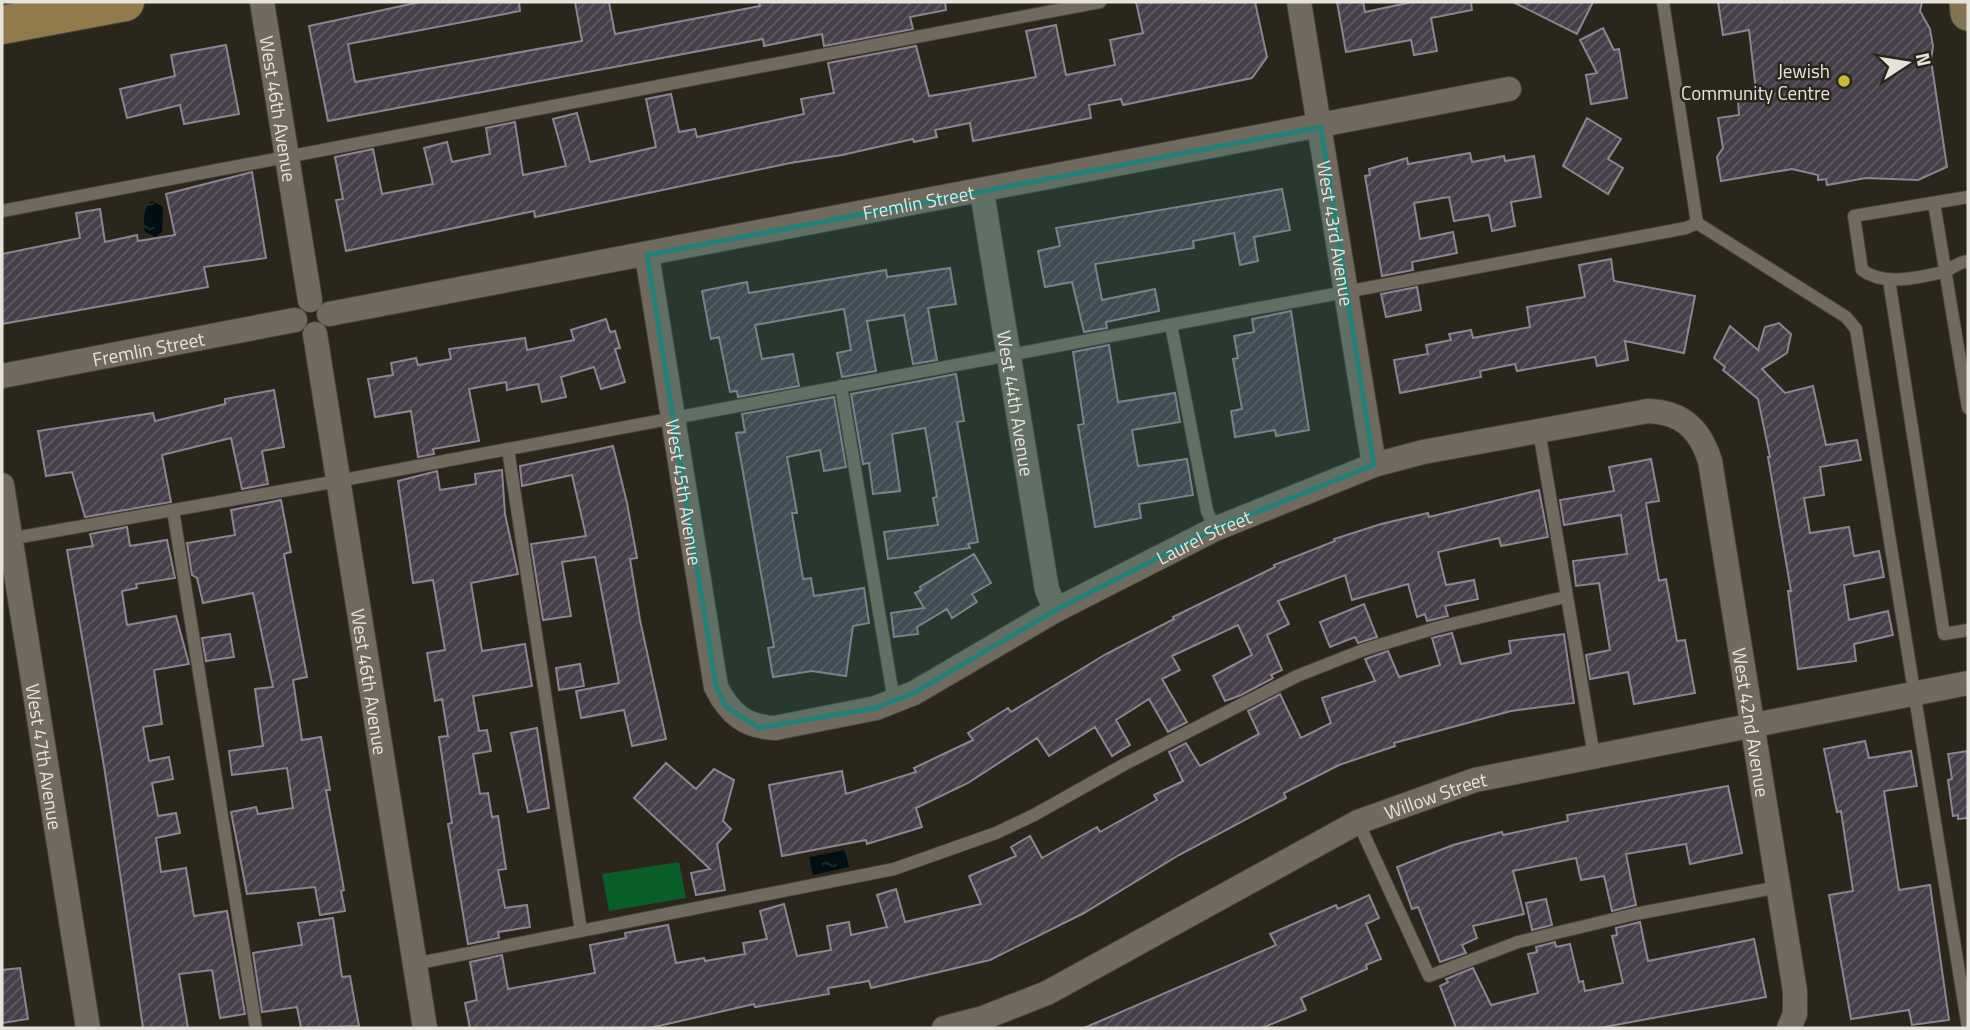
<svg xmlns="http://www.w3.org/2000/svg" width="1970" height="1030" viewBox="0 0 1970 1030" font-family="'Titillium Web',sans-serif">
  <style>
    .pitch { fill: #095d28 }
    .water { fill: url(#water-ripples) }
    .building { fill: url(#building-hatch); stroke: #8c8490; stroke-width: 2 }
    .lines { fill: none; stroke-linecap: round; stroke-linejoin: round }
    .lane-casing { stroke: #464239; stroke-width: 14 }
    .street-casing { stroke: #464239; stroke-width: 26 }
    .secondary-casing { stroke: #464239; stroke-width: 37 }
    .primary-casing { stroke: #464239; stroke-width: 40 }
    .lane { stroke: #716b5f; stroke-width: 12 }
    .street { stroke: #716b5f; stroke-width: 24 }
    .secondary { stroke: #827355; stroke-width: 35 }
    .primary { stroke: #927b4b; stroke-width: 38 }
    .marked { fill: #248179; fill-opacity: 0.2; stroke: #248179; stroke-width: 5; stroke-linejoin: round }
    .poi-dot { fill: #cbba39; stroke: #2b261c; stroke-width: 2.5 }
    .labels { text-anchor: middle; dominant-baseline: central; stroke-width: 5; stroke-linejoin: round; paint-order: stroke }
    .poi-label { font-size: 19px; fill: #e6e3dc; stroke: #2b261c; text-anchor: end }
    .street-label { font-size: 19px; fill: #e6e3dc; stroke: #2b261c }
  </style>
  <defs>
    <pattern id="water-ripples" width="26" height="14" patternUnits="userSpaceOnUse" patternTransform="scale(1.75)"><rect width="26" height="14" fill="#020f12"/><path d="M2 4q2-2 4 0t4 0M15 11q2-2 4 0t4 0" fill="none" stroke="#273234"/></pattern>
    <pattern id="building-hatch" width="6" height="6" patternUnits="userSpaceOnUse" patternTransform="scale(1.75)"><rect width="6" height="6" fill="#463f4a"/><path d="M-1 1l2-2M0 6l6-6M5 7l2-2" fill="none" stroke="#615b64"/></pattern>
  </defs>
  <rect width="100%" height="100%" fill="#2b261c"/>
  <path class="pitch" d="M679,862L686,898L609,911L602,874Z"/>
  <path class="water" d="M152,201L163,207L162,232L156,237L145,232C143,222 143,207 152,201Z
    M845,850L849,867L813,875L809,857Z"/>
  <path class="building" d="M420,2H519L520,11L348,44L355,82L582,41L575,2H609L615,34L760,6L759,2H945L946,10L910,17L913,29L824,46L822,34L764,46L763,39L328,121L309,26Z
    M1136,2H1255L1267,57L1252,78L1123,105L1121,99L1089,105L1091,118L973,141L970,123L935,130L937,137L914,142L913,139L842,155L790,163L535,217L534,211L346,251L336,200L343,199L335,157L373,149L382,194L433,184L424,148L447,142L452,162L490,154L486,128L515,122L523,175L566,166L553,119L577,113L590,162L656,147L646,99L671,94L679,132L695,129L697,137L804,114L801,99L834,93L828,63L916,46L929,96L954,92L1036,77L1026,31L1056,25L1066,75L1115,65L1110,40L1143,33Z
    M1337,2H1363L1365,12L1412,2H1471L1472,10L1431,18L1437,51L1414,55L1411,40L1346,52Z
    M1513,2H1593L1577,34Z
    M1718,2H1922L1920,11L1930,29L1933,46L1931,60L1947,167L1918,180L1866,178L1827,185L1826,179L1818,180V175L1792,169L1721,181L1717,157L1723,148L1718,118L1739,115L1738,101L1757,99L1749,30L1723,35Z
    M1603,28L1614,50L1619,49L1627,98L1591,104L1586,75L1597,73L1580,40Z
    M226,45L239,114L184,124L180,105L127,118L120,89L175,76L171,55Z
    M1587,118L1621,139L1608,159L1623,168L1608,194L1563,166Z
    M1470,153L1472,162L1504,156L1505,161L1534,156L1541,197L1511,202L1515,226L1492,231L1489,215L1454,221L1449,197L1414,203L1420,239L1453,232L1457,253L1412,262L1413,270L1382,276L1365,176L1370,175L1369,169L1407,158L1408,164Z
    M252,172L266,258L204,267L208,287L2,324V254L80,238L76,213L100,209L105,242L137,235L138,241L175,235L166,194Z
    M1282,189L1290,230L1254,237L1258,261L1240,265L1234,233L1193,241L1194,248L1095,264L1102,300L1155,289L1159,311L1106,322L1107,328L1084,332L1072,282L1045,287L1038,251L1060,246L1056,228Z
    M1611,259L1614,281L1695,296L1684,353L1625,341L1628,360L1597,366L1595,357L1517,371L1515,364L1480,371L1481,377L1400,393L1394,360L1428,354L1426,345L1451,340L1449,334L1471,330L1473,338L1530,327L1527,307L1585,297L1579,265Z
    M950,268L956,304L928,308L937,360L913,364L904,315L867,321L876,371L842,377L837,353L851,350L844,309L755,325L762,359L793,354L799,386L738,397L737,391L730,392L719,337L711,339L702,291L747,282L749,293L886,270L887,277Z
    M1417,287L1421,310L1386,317L1381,294Z
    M1291,311L1309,430L1276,436L1275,430L1235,437L1231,411L1242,409L1233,359L1238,358L1234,336L1254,332L1252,319Z
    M606,319L610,332L615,331L620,348L615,349L625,382L601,389L594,367L561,377L566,397L542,402L538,384L507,390L506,382L469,389L479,441L433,449L434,454L418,457L411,411L375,417L368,379L393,375L391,363L416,358L418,365L451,359L449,349L525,338L527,350L574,340L571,330Z
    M1779,323L1791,334L1787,353L1762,369L1785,393L1813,386L1826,445L1857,440L1861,460L1820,467L1824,495L1804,498L1810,533L1849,527L1854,556L1879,551L1884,577L1844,585L1849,620L1888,611L1893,635L1854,644L1856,661L1798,669L1788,591H1791L1768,457H1770L1758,399L1723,370L1725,367L1714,358L1730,326L1758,350L1765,327Z
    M1109,345L1118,402L1175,393L1180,422L1132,430L1138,466L1187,459L1193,495L1139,504L1141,518L1095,527L1078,425L1084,424L1073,352Z
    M956,374L964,421L957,422L978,542L968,544L970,548L888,559L884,532L938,525L933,498L937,497L925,428L892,434L900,491L873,494L869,463L863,464L851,394Z
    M274,390L284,447L262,451L268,484L242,489L231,438L162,455L171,502L85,517L72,472L46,476L38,431L153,413L155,421L225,404V399Z
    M834,397L846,467L824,471L820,450L787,457L797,513H792L803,579L811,578L814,596L864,588L869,623L853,626L846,676L812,671L773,677L768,648L774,647L736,433L745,432L742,414Z
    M613,446L627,503L637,558L630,559L640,620L666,739L632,746L624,710L581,718L576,691L619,683L595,557L562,562L571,616L543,620L531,544L586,536L572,475L522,486L520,466Z
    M1651,459L1659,501L1646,503L1659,581L1666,579L1677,641L1685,640L1695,693L1634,704L1628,672L1590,679L1586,655L1610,650L1599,583L1576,586L1573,561L1627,554L1621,515L1564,525L1560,500L1614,491L1609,467Z
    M502,470L505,514L518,574L471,583L482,651L525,644L532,686L473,696L479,731L487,730L491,751L473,754L480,794L488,793L492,817L498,816L506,869L498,870L505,908L527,905L530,927L498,932L499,938L468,944L448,824L452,823L439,737L448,736L442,699L435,701L427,653L445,650L433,580L413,583L398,481L437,471L440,490L476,484L475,474Z
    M1539,490L1548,537L1501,546L1499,538L1438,552L1446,585L1474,580L1478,599L1445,606L1448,616L1427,621L1425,614L1417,617L1408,584L1352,600L1345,575L1278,601L1289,624L1267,635L1282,670L1271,675L1273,678L1241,695L1225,701L1213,676L1252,655L1238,625L1172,656L1180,670L1162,679L1187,722L1168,732L1149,699L1116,720L1130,745L1112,756L1095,727L1049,756L1037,738L968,783L916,808L922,827L867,844L866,840L782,856L769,785L842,771L846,794L916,772L914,768L973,740L968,733L1008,708L1011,712L1106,654L1174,619L1173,617L1275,567L1274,565L1335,541L1334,539L1381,524L1428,513L1429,517Z
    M281,500L291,552L284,554L307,677L293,680L302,740L321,737L330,790H326L344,890L341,891L345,911L320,915L315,887L247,894L231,812L256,807L258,814L293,808L287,768L232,775L229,751L263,746L255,689L273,687L253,593L203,603L197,578L192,575L187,543L235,535L231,510Z
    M127,527L130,546L167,540L175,578L136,584L137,588L122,591L127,625L176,616L189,664L154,670L162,724L143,727L149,761L169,757L173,779L152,783L158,816L176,813L180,833L156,838L161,872L186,868L194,916L227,911L245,1014L220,1018L212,970L179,974L188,1028H143L104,766L67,550L93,546L90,534Z
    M974,554L991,583L972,594L977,602L952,618L947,609L917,627L918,634L894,637L891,613L924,608L915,593L921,590L920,587Z
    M1364,604L1377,637L1358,643L1355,637L1330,647L1320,622Z
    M1452,633L1461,664L1511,653L1509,641L1564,634L1574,703L1511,711L1394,743L1395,746L1339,765L1284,793L1286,798L1179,855L1084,913L990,960L871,988L869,981L828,988L829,994L755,1007L754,1004L650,1028H470L465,1003L477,1000L470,962L502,955L508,989L595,973L590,945L626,938L625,933L668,925L676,963L704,958L705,961L745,954L743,943L767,939L760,911L784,904L797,956L831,950L827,926L849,922L851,935L887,927L877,895L896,889L905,922L981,904L969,876L1016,856L1011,847L1030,836L1042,858L1097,827L1100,832L1157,800L1154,795L1183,781L1169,752L1186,743L1200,766L1259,734L1248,711L1280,694L1301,738L1331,723L1322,698L1375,681L1365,659L1388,651L1399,677L1440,665L1432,638Z
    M230,634L234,657L206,661L202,638Z
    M580,664L584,686L559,690L556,668Z
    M537,728L549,808L528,812L511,733Z
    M1865,741L1869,758L1911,751L1917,786L1884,791L1899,890L1930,885L1949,1020L1912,1025L1909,1010L1851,1019L1829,895L1853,891L1841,811L1837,812L1824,749Z
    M1968,751V818L1958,819V815L1953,816L1948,780L1952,779L1948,754Z
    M666,763L696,789L714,769L734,780L723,821L731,829L717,844L725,890L696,895L691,873L710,869L634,798Z
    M1728,786L1742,853L1690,864L1686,844L1626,854L1636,905L1612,911L1604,876L1581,880L1576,858L1513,871L1524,914L1473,926L1477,938L1462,945L1466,953L1440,962L1418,907L1412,909L1397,867L1453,845L1502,832L1503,835L1568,821L1567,815Z
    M1369,895L1379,918L1366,924L1381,959L1366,965L1367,969L1301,998L1306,1010L1262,1028H1084L1276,945L1270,934L1336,905L1338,909Z
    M1546,899L1552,925L1532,930L1526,903Z
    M333,918L342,977L350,976L359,1026L301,1028L297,1007L262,1012L253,953L302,945L298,923Z
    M1640,922L1648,961L1754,939L1766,997L1599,1028H1456L1440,986L1448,982L1446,979L1473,968L1491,1005L1538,993L1528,954L1537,952L1536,947L1555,942L1556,947L1570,944L1579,982L1583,981L1585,991L1623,983L1612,936L1617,935L1616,928Z
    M20,968L28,1019L2,1023V970Z"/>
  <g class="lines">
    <g class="lane-casing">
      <path id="lane" d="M1663,2L1697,223L1846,317L1856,329L1968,1028
        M1968,197L1854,216L1862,270C1883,286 1918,278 1943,272C1952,269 1958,262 1968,261
        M1934,203L1968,408
        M2,211L1100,2
        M1889,280L1944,634L1968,630
        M1171,325L1207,511L1215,529
        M841,386L894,701
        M1539,431L1594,756
        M508,449L581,931
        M173,510L256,1028
        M9,539L338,481L1686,228L1697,223
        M1358,822L1429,976L1518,942L1635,914L1779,887
        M414,964L894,869L996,833L1034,815L1125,764L1297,676L1363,650L1439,627L1565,597"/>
    </g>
    <g class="street-casing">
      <g id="street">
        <path id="s1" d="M262,2L310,300"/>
        <path id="s2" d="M1299,2L1374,465"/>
        <path id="s3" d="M982,192L1047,590L1056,610"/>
        <path id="s4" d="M647,255L716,687C729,713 745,727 775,728L876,708L914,693L1056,610L1215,529L1374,465L1423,452L1648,411C1682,412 1700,429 1710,461L1795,991V1014L1789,1028"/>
        <path id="s5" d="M329,314L1509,89"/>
        <path id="s6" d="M315,334L425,1028"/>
        <path id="s7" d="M2,376L295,320"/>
        <path id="s8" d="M2,485L88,1028"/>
        <path id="s9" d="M944,1028L983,1018L1047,993L1358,822L1475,780L1968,683"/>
      </g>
    </g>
    <g class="secondary-casing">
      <path id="secondary" d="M1967,2L1968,13"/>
    </g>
    <g class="primary-casing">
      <path id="primary" d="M2,25L125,2"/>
    </g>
    <use href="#lane" class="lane"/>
    <use href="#street" class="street"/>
    <use href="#secondary" class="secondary"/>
    <use href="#primary" class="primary"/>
  </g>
  <path class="marked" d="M1321,127L1374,465L1215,529L1056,610L914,693L876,708L759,728L726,707L716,687L647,255Z"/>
  <circle class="poi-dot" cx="1844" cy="81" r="7"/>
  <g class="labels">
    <g class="poi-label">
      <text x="1830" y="70">Jewish<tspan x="1830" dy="22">Community Centre</tspan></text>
    </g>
    <g class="street-label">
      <text stroke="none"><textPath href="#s1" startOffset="108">West 46th Avenue</textPath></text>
      <text stroke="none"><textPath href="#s5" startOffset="600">Fremlin Street</textPath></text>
      <text stroke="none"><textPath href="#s2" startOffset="234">West 43rd Avenue</textPath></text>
      <text stroke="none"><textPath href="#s7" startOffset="149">Fremlin Street</textPath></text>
      <text stroke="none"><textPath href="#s3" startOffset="214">West 44th Avenue</textPath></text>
      <text stroke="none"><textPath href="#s4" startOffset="240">West 45th Avenue</textPath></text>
      <text stroke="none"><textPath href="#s4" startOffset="987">Laurel Street</textPath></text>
      <text stroke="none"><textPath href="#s6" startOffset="352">West 46th Avenue</textPath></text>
      <text stroke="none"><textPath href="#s4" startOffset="1802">West 42nd Avenue</textPath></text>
      <text stroke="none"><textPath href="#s8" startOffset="275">West 47th Avenue</textPath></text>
      <text stroke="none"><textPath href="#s9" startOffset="546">Willow Street</textPath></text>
    </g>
  </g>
  <rect width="1970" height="1030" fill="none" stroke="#e6e3dc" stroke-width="7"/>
  <g transform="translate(1907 63) rotate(78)" stroke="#2b261c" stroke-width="5" paint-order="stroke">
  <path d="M0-5L12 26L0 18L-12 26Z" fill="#e6e3dc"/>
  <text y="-10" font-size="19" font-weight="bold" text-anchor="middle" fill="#e6e3dc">N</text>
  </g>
</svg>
